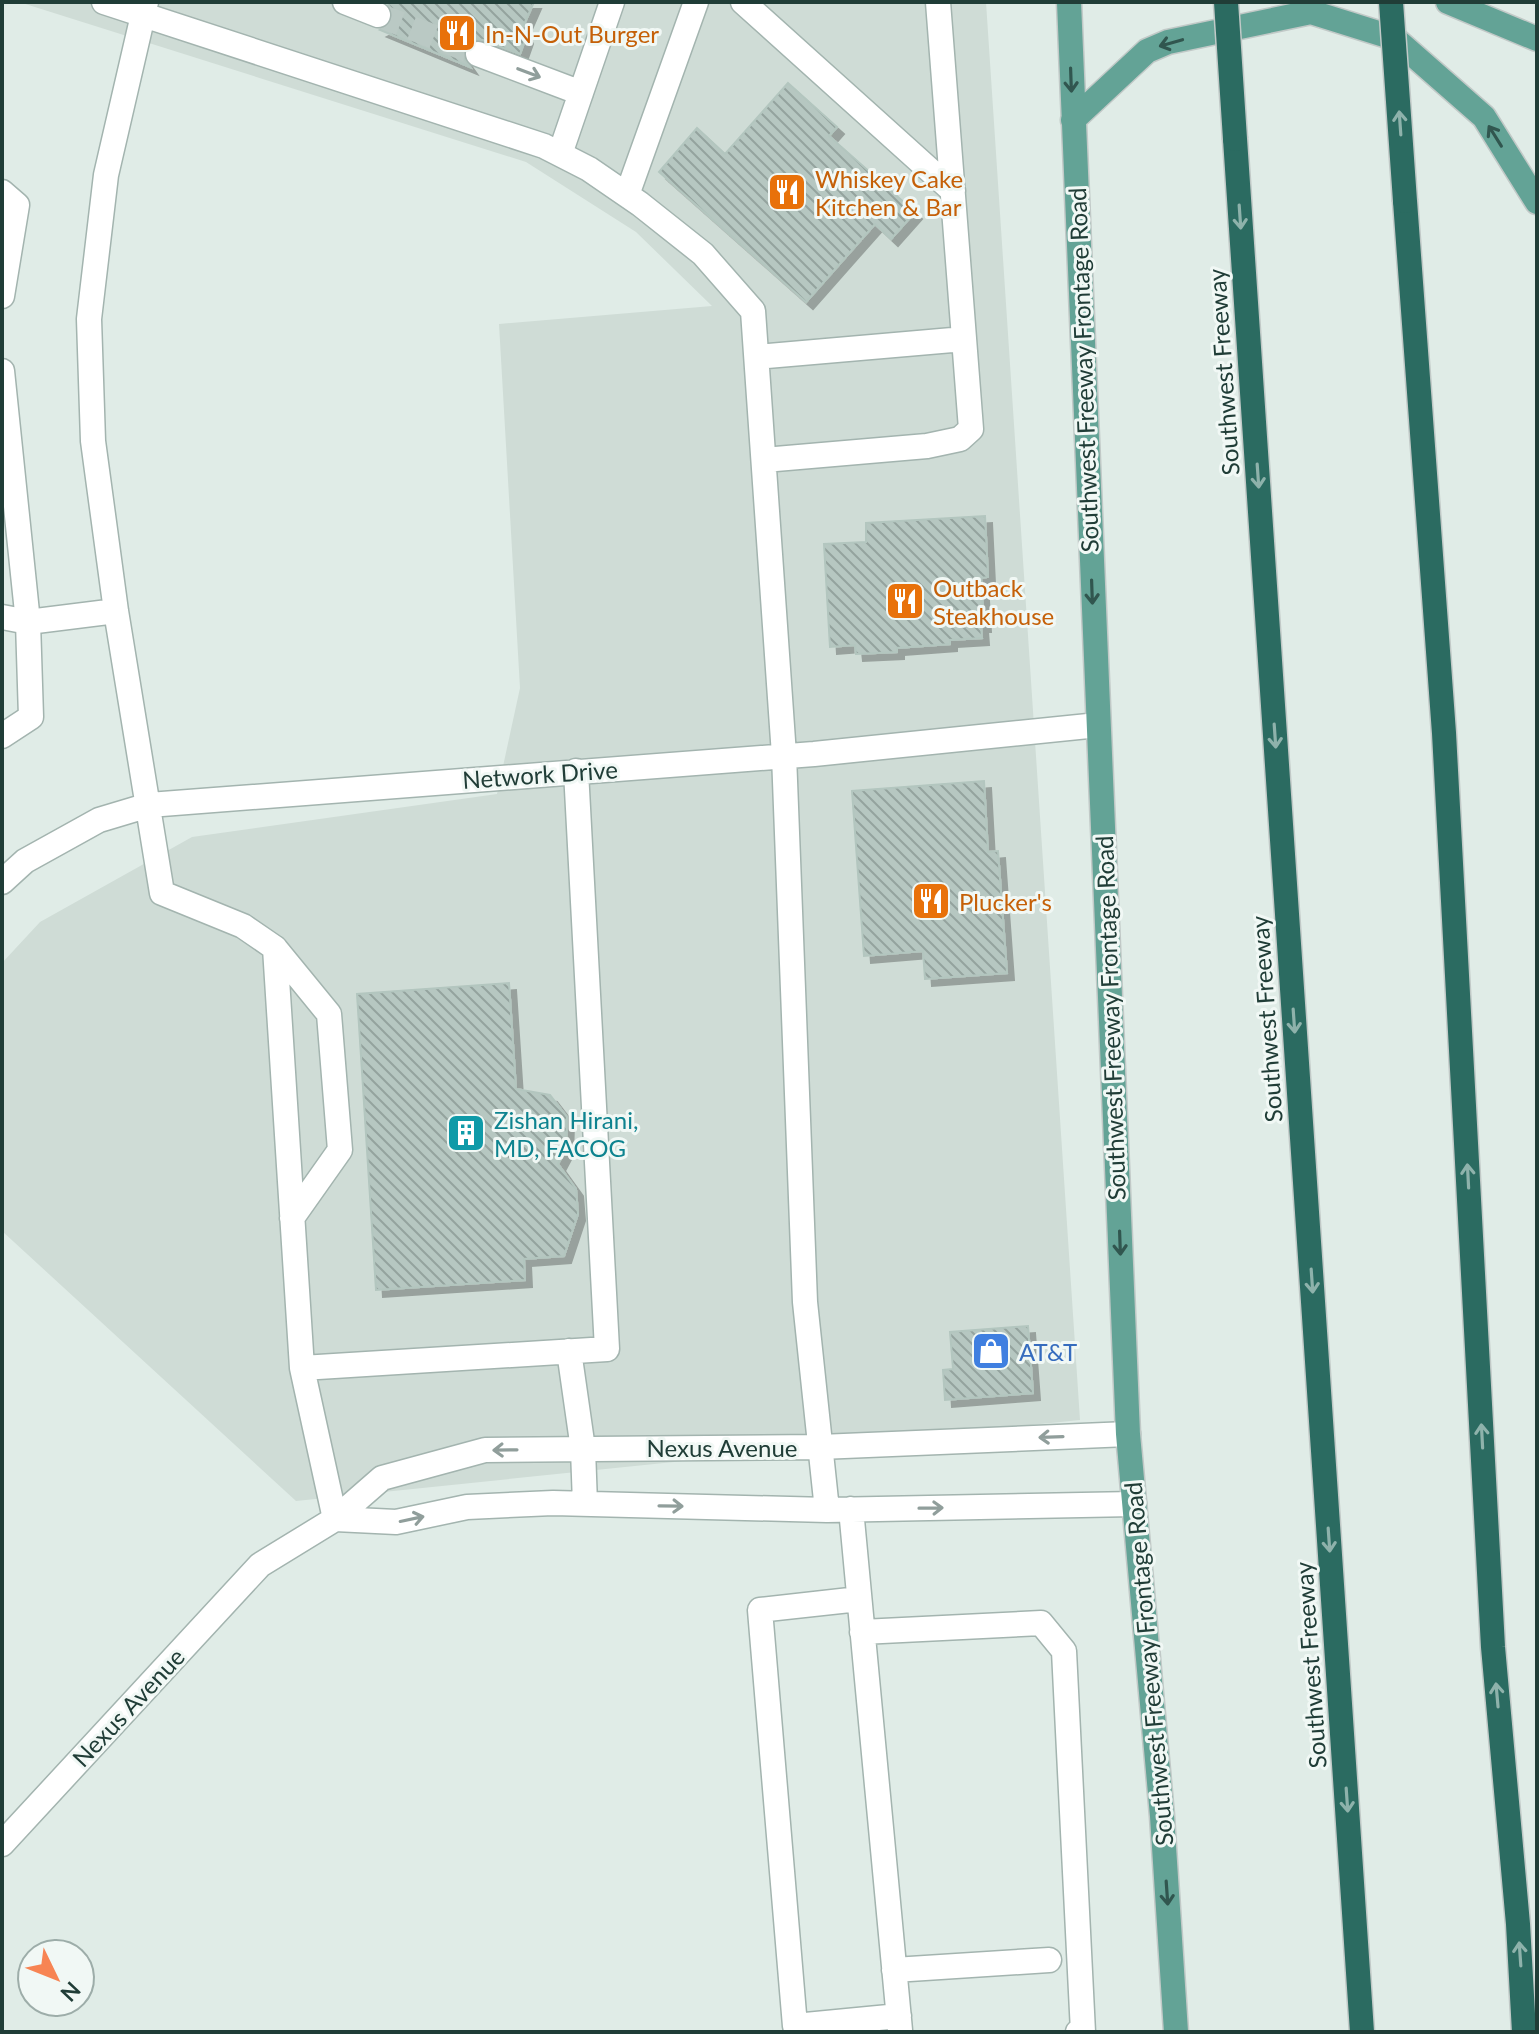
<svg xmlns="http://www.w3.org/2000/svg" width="1539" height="2034" viewBox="0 0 1539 2034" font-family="Lato,sans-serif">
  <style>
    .built { fill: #cfdcd6 }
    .building { fill: url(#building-back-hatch); stroke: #b3c6bf; stroke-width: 2; filter: url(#shadow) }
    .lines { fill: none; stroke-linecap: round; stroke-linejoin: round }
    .minor-tunnel { stroke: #bac9c4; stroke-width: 24; stroke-dasharray: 24 12; stroke-linecap: butt }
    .minor-casing { stroke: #a3b4af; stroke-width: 27 }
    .major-casing { stroke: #c1c9c7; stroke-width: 27 }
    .highway-casing { stroke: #c1c9c7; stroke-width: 27 }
    .minor { stroke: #fff; stroke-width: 24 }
    .major { stroke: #63a396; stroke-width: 24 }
    .highway { stroke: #2b6b61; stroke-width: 24 }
    .highway-bridge-casing { stroke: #c1c9c7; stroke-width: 27; stroke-linecap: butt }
    .highway-bridge { stroke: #2b6b61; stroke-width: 24 }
    .oneway { stroke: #31564f }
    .oneway2 { stroke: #909e9b }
    .oneway3 { stroke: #8eb2ab }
    .labels { text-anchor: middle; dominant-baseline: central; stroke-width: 6; stroke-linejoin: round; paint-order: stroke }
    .food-label { font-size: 24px; fill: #c56008; stroke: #f1f8f5; text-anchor: start }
    .street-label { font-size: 24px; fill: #203d37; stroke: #f1f8f5 }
    .culture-label { font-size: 24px; fill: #0d838f; stroke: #f1f8f5; text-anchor: start }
    .shop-label { font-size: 24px; fill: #366cbe; stroke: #f1f8f5; text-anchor: start }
  </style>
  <defs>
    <pattern id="building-back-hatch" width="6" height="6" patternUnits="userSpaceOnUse" patternTransform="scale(2)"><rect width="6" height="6" fill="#b6c7c1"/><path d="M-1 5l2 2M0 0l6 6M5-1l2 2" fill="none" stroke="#94a39e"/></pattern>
    <filter id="shadow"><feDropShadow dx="7" dy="7" stdDeviation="0" flood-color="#0004"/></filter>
  </defs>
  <rect width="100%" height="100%" fill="#e0ece7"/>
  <path class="built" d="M19,2H986L1080,1420L296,1501L2,1231V963L40,922L192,837L497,794L520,688L499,324L712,306L636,232L526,162Z"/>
  <path class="building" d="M387,2H534L522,29L526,37L520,54L483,40L475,39L464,49L463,57L470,67L380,30L388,26L392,20L393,12Z
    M788,83L837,127L829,136L915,212L891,239L875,224L806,302L659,172L697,128L725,154Z
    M985,516L988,577L981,578L984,625H981L982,638L950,640V644L897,648V652L856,654L855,645L830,647L824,544L866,542V523Z
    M984,781L988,852L998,851L1007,973L925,979L923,951L864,956L852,791Z
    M509,983L516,1089L550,1095L567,1117L566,1149L558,1164L576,1189L578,1214L564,1256L524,1259L525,1280L376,1290L357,994Z
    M1028,1326L1033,1393L945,1400L943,1370L953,1369L950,1332Z"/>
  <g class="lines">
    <path class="minor-tunnel" d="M378,15L478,54"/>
    <g class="minor-casing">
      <path id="minor" d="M104,2L544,146L589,169L640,204L703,254L753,311L784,755L805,1302L827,1510
        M146,2L106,175L89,319L93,441L116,611L162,893L243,926L275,948L302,1368
        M345,2L378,15
        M743,2L953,191
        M478,54L581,93
        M560,154L612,2
        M2,192L17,205L2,296
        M627,195L696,2
        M757,357L964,339
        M2,371L28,622L31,717L2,736
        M764,460L927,446L960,439L971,429L938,2
        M2,617L28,622L116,611
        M2,882L25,861L99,820L149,805L814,754L1098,725
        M275,948L329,1014L340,1150L292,1218
        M569,1351L583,1449L585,1504
        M851,1509L900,2030
        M335,1519L302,1368L607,1349L576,771
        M335,1519L396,1522L467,1507L553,1503L827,1510L1134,1504
        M859,1599L760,1610L795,2026L899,2016
        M862,1632L1041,1623L1064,1651L1083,2032H1078
        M2,1844L260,1565L335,1519L382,1478L485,1450L820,1447L1128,1434
        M894,1970L1049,1960"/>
    </g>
    <g class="major-casing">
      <path id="major" d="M1069,2L1128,1434L1162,1816L1176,2032
        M1448,2L1537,39
        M1073,120L1147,51L1168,42L1311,12L1394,38L1484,117L1537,202"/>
    </g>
    <g class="highway-casing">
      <path id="highway" d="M1235,139L1362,2032
        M1405,201L1444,733L1493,1647L1518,1924L1524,2032"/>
    </g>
    <use href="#minor" class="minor"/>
    <use href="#major" class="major"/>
    <use href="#highway" class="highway"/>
    <g class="highway-bridge-casing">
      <path id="highway-bridge" d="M1226,2L1235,139
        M1391,2L1405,201"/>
    </g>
    <use href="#highway-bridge" class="highway-bridge"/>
  </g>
  <defs><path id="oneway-shaft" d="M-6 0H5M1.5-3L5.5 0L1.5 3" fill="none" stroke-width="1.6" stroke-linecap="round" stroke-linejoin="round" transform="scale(2)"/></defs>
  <g class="oneway">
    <use href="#oneway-shaft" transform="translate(1171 43) rotate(164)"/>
    <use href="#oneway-shaft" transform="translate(1071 80) rotate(88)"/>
    <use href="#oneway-shaft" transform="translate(1495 136) rotate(-122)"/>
    <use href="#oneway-shaft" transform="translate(1092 592) rotate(88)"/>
    <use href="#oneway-shaft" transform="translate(1120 1243) rotate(88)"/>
    <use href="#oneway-shaft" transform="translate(1167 1893) rotate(86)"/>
  </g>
  <g class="oneway2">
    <use href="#oneway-shaft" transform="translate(529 73) rotate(21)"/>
    <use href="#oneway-shaft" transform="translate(1051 1437) rotate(178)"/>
    <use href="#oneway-shaft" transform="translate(505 1450) rotate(179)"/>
    <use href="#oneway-shaft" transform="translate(671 1506) rotate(1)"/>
    <use href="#oneway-shaft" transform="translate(931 1508) rotate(-1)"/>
    <use href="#oneway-shaft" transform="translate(412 1519) rotate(-12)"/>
  </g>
  <g class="oneway3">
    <use href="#oneway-shaft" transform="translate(1400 123) rotate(-94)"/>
    <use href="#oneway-shaft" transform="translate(1240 217) rotate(86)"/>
    <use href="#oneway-shaft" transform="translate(1258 476) rotate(86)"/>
    <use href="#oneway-shaft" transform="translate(1275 736) rotate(86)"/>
    <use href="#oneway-shaft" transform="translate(1294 1021) rotate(86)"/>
    <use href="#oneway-shaft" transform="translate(1468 1176) rotate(-93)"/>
    <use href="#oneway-shaft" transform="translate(1312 1281) rotate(86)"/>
    <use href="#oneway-shaft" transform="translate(1482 1436) rotate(-93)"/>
    <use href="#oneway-shaft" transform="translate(1329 1540) rotate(86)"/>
    <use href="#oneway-shaft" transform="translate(1497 1695) rotate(-95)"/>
    <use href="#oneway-shaft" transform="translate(1347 1800) rotate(86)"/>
    <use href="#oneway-shaft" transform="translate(1520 1954) rotate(-94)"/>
  </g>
  <defs>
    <g id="restaurant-square" transform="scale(2)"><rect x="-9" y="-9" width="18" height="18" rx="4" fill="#e8710a" stroke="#f1f8f5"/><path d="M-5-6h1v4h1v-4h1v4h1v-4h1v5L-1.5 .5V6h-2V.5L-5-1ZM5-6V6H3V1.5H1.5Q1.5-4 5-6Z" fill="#fff"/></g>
    <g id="building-square" transform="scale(2)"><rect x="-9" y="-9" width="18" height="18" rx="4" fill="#0f9aa8" stroke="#f1f8f5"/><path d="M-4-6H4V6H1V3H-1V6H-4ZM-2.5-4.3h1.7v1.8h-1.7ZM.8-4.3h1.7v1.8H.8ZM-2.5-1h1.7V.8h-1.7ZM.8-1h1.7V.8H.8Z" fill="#fff"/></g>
    <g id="shop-square" transform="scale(2)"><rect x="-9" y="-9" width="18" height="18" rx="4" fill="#3f7fe0" stroke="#f1f8f5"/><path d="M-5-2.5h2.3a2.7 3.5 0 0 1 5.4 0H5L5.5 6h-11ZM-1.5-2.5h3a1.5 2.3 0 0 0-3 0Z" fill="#fff"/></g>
  </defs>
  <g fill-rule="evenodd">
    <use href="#restaurant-square" x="457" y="33"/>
    <use href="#restaurant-square" x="787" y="192"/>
    <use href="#restaurant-square" x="905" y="601"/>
    <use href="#restaurant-square" x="931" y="901"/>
    <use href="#building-square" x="466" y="1133"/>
    <use href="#shop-square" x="991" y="1351"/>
  </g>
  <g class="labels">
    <g class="food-label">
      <text x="485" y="33">In-N-Out Burger</text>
      <text x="815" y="178">Whiskey Cake<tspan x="815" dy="28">Kitchen &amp; Bar</tspan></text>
      <text x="933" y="587">Outback<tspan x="933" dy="28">Steakhouse</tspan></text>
      <text x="959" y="901">Plucker's</text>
    </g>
    <g class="street-label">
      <text transform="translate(1083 370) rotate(-92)">Southwest Freeway Frontage Road</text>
      <text transform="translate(1223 372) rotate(-94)">Southwest Freeway</text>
      <text transform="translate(540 774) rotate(-4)">Network Drive</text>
      <text transform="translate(1110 1018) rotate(-92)">Southwest Freeway Frontage Road</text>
      <text transform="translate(1266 1019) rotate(-94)">Southwest Freeway</text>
      <text x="722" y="1447">Nexus Avenue</text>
      <text transform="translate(1148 1664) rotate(-95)">Southwest Freeway Frontage Road</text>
      <text transform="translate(1310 1665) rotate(-94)">Southwest Freeway</text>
      <text transform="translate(128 1707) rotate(-47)">Nexus Avenue</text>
    </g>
    <g class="culture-label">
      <text x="494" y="1119">Zishan Hirani,<tspan x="494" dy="28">MD, FACOG</tspan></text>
    </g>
    <g class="shop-label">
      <text x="1019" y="1351">AT&amp;T</text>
    </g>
  </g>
  <rect width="1539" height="2034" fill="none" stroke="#203d37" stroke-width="8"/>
  <g transform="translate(56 1978) rotate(133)"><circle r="38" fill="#f1f8f5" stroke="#9dada9" stroke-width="2"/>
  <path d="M0-6L14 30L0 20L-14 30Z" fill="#f78453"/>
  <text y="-12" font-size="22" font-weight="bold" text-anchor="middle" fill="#203d37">N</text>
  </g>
</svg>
